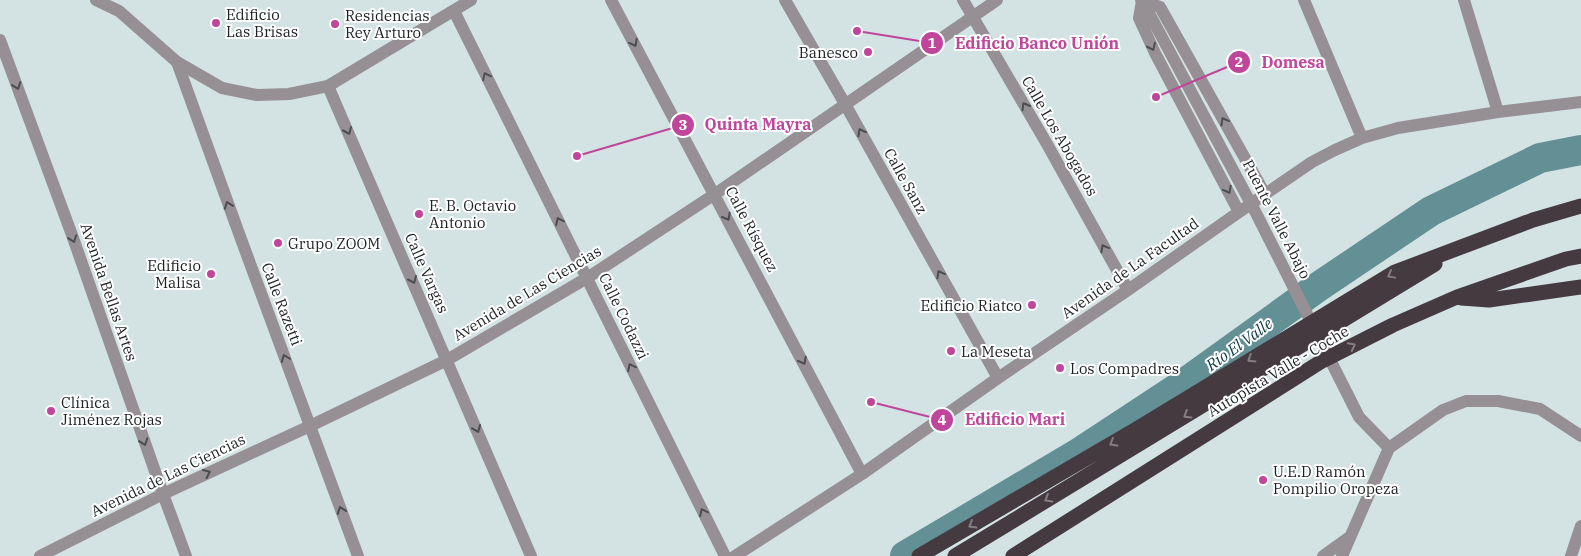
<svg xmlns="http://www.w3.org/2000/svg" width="1581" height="556" viewBox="0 0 1581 556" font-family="'IBM Plex Serif',serif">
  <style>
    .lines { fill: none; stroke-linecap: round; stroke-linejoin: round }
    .river { stroke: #639094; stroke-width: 30 }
    .minor { stroke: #969094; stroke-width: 12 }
    .tertiary { stroke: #969094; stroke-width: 12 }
    .motorway { stroke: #443a40; stroke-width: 15 }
    .oneway { stroke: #4c4d50 }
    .oneway2 { stroke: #857f83 }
    .poi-dot { fill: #bf469a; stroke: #fff; stroke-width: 2 }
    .labels { text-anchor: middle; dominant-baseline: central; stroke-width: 4; stroke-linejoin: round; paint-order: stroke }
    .poi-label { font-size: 15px; fill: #1b2122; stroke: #fff; text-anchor: start }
    .street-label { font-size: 15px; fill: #1b2122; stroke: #fff }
    .water-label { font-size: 16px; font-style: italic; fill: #0d3a3e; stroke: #fff }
    .leader { fill: none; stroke: #bf469a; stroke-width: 2 }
    .callout-dot { fill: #bf469a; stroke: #fff; stroke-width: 2 }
    .mark-label { font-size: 15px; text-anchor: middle; font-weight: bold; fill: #fff }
    .callout-label { font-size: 16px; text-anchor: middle; font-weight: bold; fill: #bf469a; stroke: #fff; stroke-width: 4; stroke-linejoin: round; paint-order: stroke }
  </style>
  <rect width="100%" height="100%" fill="#d3e3e4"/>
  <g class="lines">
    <path class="river" d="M905,556L1077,454L1182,385L1318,287L1431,211L1540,158L1581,150"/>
    <path class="minor" d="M611,0L862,474
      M785,0L845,104L998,378
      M963,0L1047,144L1128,290
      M1142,0L1257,215L1359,417L1389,448
      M1304,0L1362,138
      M1464,0L1498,112
      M1142,1L1139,18L1155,53L1239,212
      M1142,1L1160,7L1265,194
      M454,11L725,556
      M0,40L72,235L163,494L40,556
      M177,62L241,239L358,556
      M328,86L531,556
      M1389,448L1443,410L1466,401H1498L1540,409L1581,436
      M735,556L862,474L998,378L1128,290L1239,212L1312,162L1335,150L1362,138L1398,128L1498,112L1581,102
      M1323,556L1348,538
      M1342,556L1389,448
      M1571,556L1581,526"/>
    <path class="tertiary" d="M96,0L119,11L177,62L222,88L257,95L289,94L328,86L471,0
      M1141,0L1142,1
      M186,556L163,494L310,426L447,360L587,278L715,194L997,0"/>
    <path class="motorway" d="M1461,298L1489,300L1581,287
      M919,556L1135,430L1395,272L1533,220L1581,206
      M955,556L1435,264
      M1013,556L1322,361L1393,325L1457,297L1566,259L1581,256"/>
  </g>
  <defs><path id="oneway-chevron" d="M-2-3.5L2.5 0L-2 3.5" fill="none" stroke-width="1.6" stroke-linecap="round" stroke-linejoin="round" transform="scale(1.25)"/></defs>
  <g class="oneway">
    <use href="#oneway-chevron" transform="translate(634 43) rotate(62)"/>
    <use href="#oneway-chevron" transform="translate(1152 47) rotate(65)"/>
    <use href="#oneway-chevron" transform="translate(486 76) rotate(-116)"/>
    <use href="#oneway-chevron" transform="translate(17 86) rotate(70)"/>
    <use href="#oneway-chevron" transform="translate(1025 106) rotate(-120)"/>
    <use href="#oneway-chevron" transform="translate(1224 121) rotate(-119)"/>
    <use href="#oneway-chevron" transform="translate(348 131) rotate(66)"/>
    <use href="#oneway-chevron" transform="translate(861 132) rotate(-119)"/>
    <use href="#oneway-chevron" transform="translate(1228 190) rotate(62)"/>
    <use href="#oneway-chevron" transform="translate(228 205) rotate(-110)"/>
    <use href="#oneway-chevron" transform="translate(727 217) rotate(62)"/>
    <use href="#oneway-chevron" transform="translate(559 221) rotate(-116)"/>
    <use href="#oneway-chevron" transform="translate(73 239) rotate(70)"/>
    <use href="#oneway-chevron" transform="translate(1104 248) rotate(-119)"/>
    <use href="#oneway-chevron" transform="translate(940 274) rotate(-119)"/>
    <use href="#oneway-chevron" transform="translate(413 280) rotate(66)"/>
    <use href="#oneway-chevron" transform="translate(285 358) rotate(-111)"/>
    <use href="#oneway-chevron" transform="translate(803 361) rotate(62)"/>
    <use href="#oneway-chevron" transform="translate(631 367) rotate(-116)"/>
    <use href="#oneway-chevron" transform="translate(477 429) rotate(67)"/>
    <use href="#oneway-chevron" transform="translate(144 442) rotate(71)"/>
    <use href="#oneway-chevron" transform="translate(207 473) rotate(-25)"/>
    <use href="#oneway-chevron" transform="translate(341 510) rotate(-110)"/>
    <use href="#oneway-chevron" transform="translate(703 512) rotate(-116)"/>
  </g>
  <g class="oneway2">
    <use href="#oneway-chevron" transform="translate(1391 275) rotate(151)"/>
    <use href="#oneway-chevron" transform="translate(1352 346) rotate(-27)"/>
    <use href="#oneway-chevron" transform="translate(1251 359) rotate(148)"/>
    <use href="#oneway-chevron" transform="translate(1187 415) rotate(148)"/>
    <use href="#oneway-chevron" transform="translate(1113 443) rotate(150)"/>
    <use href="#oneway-chevron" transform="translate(1048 499) rotate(149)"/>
    <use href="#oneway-chevron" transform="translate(972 525) rotate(150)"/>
  </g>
  <g class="poi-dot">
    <circle cx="216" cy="23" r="5"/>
    <circle cx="335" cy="24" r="5"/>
    <circle cx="868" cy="52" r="5"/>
    <circle cx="419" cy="214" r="5"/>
    <circle cx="278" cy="243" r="5"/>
    <circle cx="211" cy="274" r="5"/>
    <circle cx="1032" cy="305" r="5"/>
    <circle cx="951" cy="351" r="5"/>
    <circle cx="1060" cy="368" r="5"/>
    <circle cx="51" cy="411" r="5"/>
    <circle cx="1263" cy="480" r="5"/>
  </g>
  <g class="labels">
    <g class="poi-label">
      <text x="226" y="14">Edificio<tspan x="226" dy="17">Las Brisas</tspan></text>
      <text x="345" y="15">Residencias<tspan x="345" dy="17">Rey Arturo</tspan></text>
      <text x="858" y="52" text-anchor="end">Banesco</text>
      <text x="429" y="205">E. B. Octavio<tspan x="429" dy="17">Antonio</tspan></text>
      <text x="288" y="243">Grupo ZOOM</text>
      <text x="201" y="265" text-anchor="end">Edificio<tspan x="201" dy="17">Malisa</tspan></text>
      <text x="1022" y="305" text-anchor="end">Edificio Riatco</text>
      <text x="961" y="351">La Meseta</text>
      <text x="1070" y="368">Los Compadres</text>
      <text x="61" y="402">Clínica<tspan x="61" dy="17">Jiménez Rojas</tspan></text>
      <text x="1273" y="471">U.E.D Ramón<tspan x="1273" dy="17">Pompilio Oropeza</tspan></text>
    </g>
    <g class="street-label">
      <text transform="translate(1060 136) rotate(60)">Calle Los Abogados</text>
      <text transform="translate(906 181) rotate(61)">Calle Sanz</text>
      <text transform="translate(1277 219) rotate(63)">Puente Valle Abajo</text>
      <text transform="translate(752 229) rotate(62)">Calle Rísquez</text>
      <text transform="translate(1130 268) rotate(-35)">Avenida de La Facultad</text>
      <text transform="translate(427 273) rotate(66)">Calle Vargas</text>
      <text transform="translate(109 292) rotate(71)">Avenida Bellas Artes</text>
      <text transform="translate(527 293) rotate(-31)">Avenida de Las Ciencias</text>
      <text transform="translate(282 304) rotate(69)">Calle Razetti</text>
      <text transform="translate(624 316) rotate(64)">Calle Codazzi</text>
      <text transform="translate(1278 371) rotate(-31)">Autopista Valle - Coche</text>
      <text transform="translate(168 475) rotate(-26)">Avenida de Las Ciencias</text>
    </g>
    <g class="water-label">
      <text transform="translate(1239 344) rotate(-36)">Río El Valle</text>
    </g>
  </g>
  <path class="leader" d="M857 31L932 43M1156 97L1239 62M577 156L683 125M871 402L942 420"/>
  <g class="callout-dot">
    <circle cx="857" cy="31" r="5"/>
    <circle cx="1156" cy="97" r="5"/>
    <circle cx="577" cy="156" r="5"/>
    <circle cx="871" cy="402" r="5"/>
    <circle cx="932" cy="43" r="12"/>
    <circle cx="1239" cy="62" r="12"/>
    <circle cx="683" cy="125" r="12"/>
    <circle cx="942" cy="420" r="12"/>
  </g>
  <g class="mark-label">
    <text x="932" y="48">1</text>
    <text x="1239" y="67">2</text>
    <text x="683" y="130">3</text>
    <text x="942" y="425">4</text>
  </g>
  <g class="callout-label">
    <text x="1037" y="49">Edificio Banco Unión</text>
    <text x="1293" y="68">Domesa</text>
    <text x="758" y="130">Quinta Mayra</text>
    <text x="1015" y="425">Edificio Mari</text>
  </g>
</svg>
